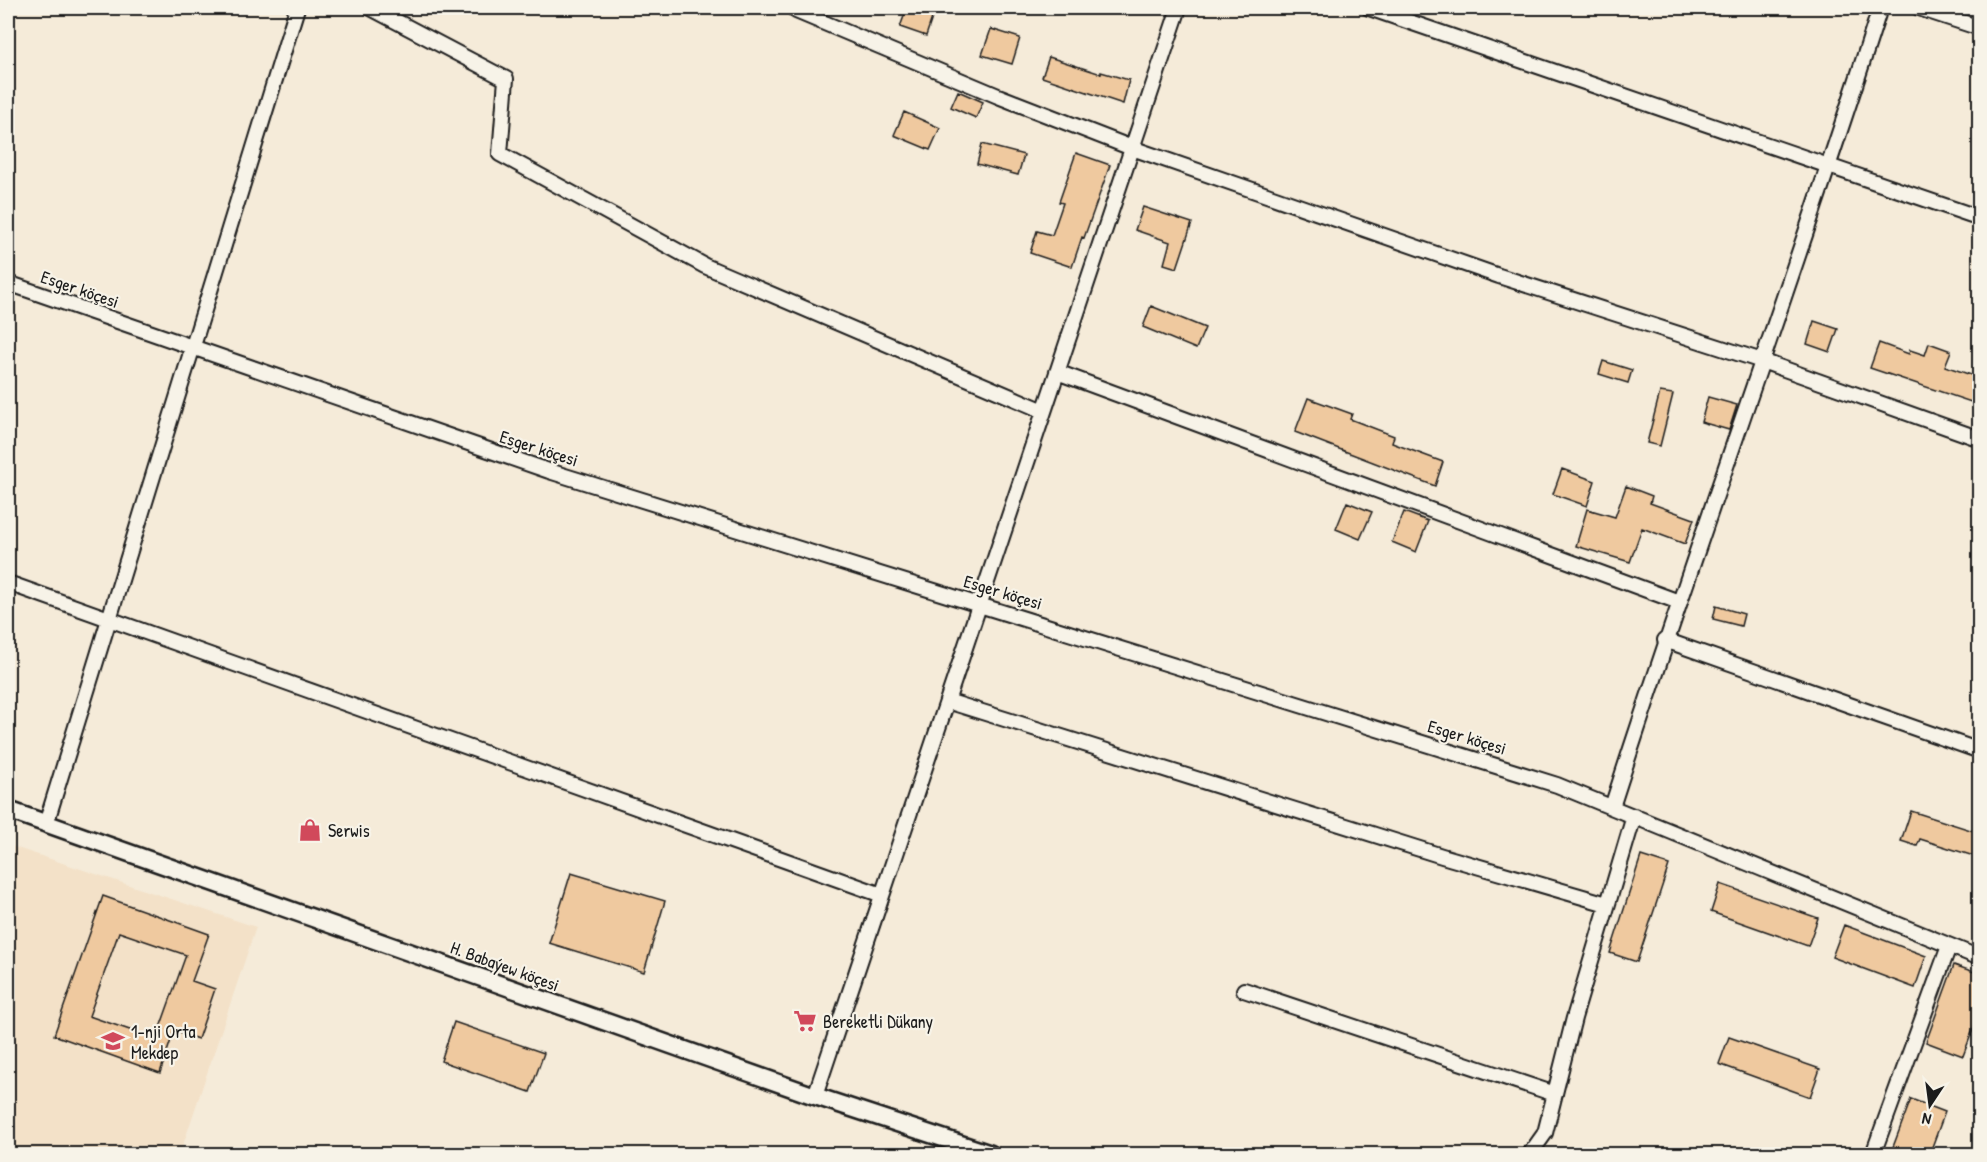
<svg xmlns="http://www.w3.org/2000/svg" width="1987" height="1162" viewBox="0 0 1987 1162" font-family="'Patrick Hand',sans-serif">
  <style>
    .built { fill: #f3e1c8 }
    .building { fill: #efc99f; stroke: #1c1c1c; stroke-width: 1.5; fill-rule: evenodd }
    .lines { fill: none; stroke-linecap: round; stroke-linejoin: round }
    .minor-casing { stroke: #1c1c1c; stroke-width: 18 }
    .tertiary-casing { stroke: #1c1c1c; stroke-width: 21 }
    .minor { stroke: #f7f3e8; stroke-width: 14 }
    .tertiary { stroke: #f7f3e8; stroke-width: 16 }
    .labels { text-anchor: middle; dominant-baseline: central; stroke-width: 4.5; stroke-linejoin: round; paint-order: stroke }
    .street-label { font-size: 18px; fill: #1c1c1c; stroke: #f7f3e8 }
    .poi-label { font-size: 18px; fill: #1c1c1c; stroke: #f7f3e8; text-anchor: start }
  </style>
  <rect width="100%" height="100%" fill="#f5ebd9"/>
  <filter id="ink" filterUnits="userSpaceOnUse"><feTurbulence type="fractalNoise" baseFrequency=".0167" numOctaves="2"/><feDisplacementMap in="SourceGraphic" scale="12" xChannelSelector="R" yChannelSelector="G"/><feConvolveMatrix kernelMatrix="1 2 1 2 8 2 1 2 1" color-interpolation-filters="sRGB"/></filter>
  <g filter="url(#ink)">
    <path class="built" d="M8,845L256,927L180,1154H8Z"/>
    <path class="building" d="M907,8L933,15L926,36L900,27Z
      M991,29L1020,38L1012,64L982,55Z
      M1049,57L1101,74V72L1129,80L1123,104L1042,77Z
      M958,91L983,102L976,118L951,107Z
      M904,112L940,128L930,150L894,135Z
      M982,144L1024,155L1018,175L977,164Z
      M1076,153L1110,165L1084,238L1082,237L1072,267L1030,253L1037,231L1052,235L1063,203L1059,202Z
      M1143,207L1192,223L1177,268L1164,264L1170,242L1135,230Z
      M1151,306L1205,328L1196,349L1143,327Z
      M1814,321L1838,329L1830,352L1807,344Z
      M1879,343L1909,354L1910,350L1925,355L1929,343L1951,351L1945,366L1980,378V405L1870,368Z
      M1603,361L1632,370L1628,383L1599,374Z
      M1660,392L1673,394L1660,446L1647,443Z
      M1708,397L1737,405L1729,430L1701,422Z
      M1308,398L1352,414L1350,419L1394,436L1392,443L1443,462L1435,486L1295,432Z
      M1562,469L1595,481L1587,506L1553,494Z
      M1626,486L1652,496L1650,503L1694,519L1685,544L1642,528L1630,562L1576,546L1587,509L1615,517Z
      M1347,502L1372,512L1360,539L1336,529Z
      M1404,512L1428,521L1416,552L1392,542Z
      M1716,606L1744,614L1741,626L1713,619Z
      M1911,811L1980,833V858L1920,839L1917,846L1901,841Z
      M1641,856L1669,865L1637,962L1610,953Z
      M571,873L665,901L644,972L549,943Z
      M1720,884L1818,918L1808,946L1711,912Z
      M103,896L209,934L192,981L215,989L198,1039L174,1031L160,1073L54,1035ZM119,932L186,955L156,1039L89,1016Z
      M1844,925L1926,956L1915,988L1832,957Z
      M1954,965L1980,974V1011L1963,1056L1926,1042Z
      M454,1022L544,1053L530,1092L441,1061Z
      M1729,1037L1820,1069L1810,1097L1719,1064Z
      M1911,1099L1945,1112L1929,1155H1890Z"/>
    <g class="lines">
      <g class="minor-casing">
        <path id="minor" d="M371,8L506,79L500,154L705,266L1044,411
          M1369,8L1980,218
          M1919,8L1980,28
          M796,11L998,96L1132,148L1499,276L1762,361L1980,439
          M8,283L549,471L1557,785L1980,958
          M1057,372L1679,602
          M8,583L882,895
          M1665,640L1980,751
          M947,701L1442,856L1607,904
          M1612,807C1698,539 1795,275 1880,8
          M46,824L297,8
          M1244,990L1555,1094
          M815,1096L1179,8
          M1530,1154L1545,1133L1574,1018L1634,816
          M1873,1154L1949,946"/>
      </g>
      <g class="tertiary-casing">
        <path id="tertiary" d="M8,810L815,1096L991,1154"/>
      </g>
      <use href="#minor" class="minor"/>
      <use href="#tertiary" class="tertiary"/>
    </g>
  </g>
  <defs>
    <g id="shop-bare" transform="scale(1.8)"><path d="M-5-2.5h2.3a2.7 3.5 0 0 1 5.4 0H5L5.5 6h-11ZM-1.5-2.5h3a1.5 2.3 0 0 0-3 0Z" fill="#d1495b" stroke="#f7f3e8" stroke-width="2.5" paint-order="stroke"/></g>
    <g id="supermarket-bare" transform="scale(1.8)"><path d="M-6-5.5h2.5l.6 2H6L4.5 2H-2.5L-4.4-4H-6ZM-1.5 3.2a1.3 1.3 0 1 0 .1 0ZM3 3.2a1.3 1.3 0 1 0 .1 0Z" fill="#d1495b" stroke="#f7f3e8" stroke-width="2.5" paint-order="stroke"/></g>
    <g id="school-bare" transform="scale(1.8)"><path d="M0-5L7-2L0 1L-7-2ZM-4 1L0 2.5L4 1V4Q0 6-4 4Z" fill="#d1495b" stroke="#f7f3e8" stroke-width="2.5" paint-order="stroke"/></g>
  </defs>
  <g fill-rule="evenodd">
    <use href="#shop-bare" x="310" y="830"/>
    <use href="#supermarket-bare" x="805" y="1021"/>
    <use href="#school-bare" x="113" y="1041"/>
  </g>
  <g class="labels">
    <g class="street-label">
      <text transform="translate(80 289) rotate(19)">Esger köçesi</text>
      <text transform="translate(539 448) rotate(18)">Esger köçesi</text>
      <text transform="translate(1003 592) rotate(17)">Esger köçesi</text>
      <text transform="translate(1467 737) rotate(17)">Esger köçesi</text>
      <text transform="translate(505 966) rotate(20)">H. Babaýew köçesi</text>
    </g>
    <g class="poi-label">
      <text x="328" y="830">Serwis</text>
      <text x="823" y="1021">Bereketli Dükany</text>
      <text x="131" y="1031">1-nji Orta<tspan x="131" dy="21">Mekdep</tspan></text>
    </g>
  </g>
  <rect width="1987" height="1162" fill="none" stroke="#f7f3e8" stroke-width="30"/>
  <rect x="15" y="15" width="1957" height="1132" fill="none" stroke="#1c1c1c" stroke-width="2" filter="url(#ink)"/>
  <g transform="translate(1930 1105) rotate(193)" stroke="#f7f3e8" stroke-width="4.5" paint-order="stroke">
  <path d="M0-4.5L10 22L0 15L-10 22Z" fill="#1c1c1c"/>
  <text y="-9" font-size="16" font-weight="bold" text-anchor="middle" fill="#1c1c1c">N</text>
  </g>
</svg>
